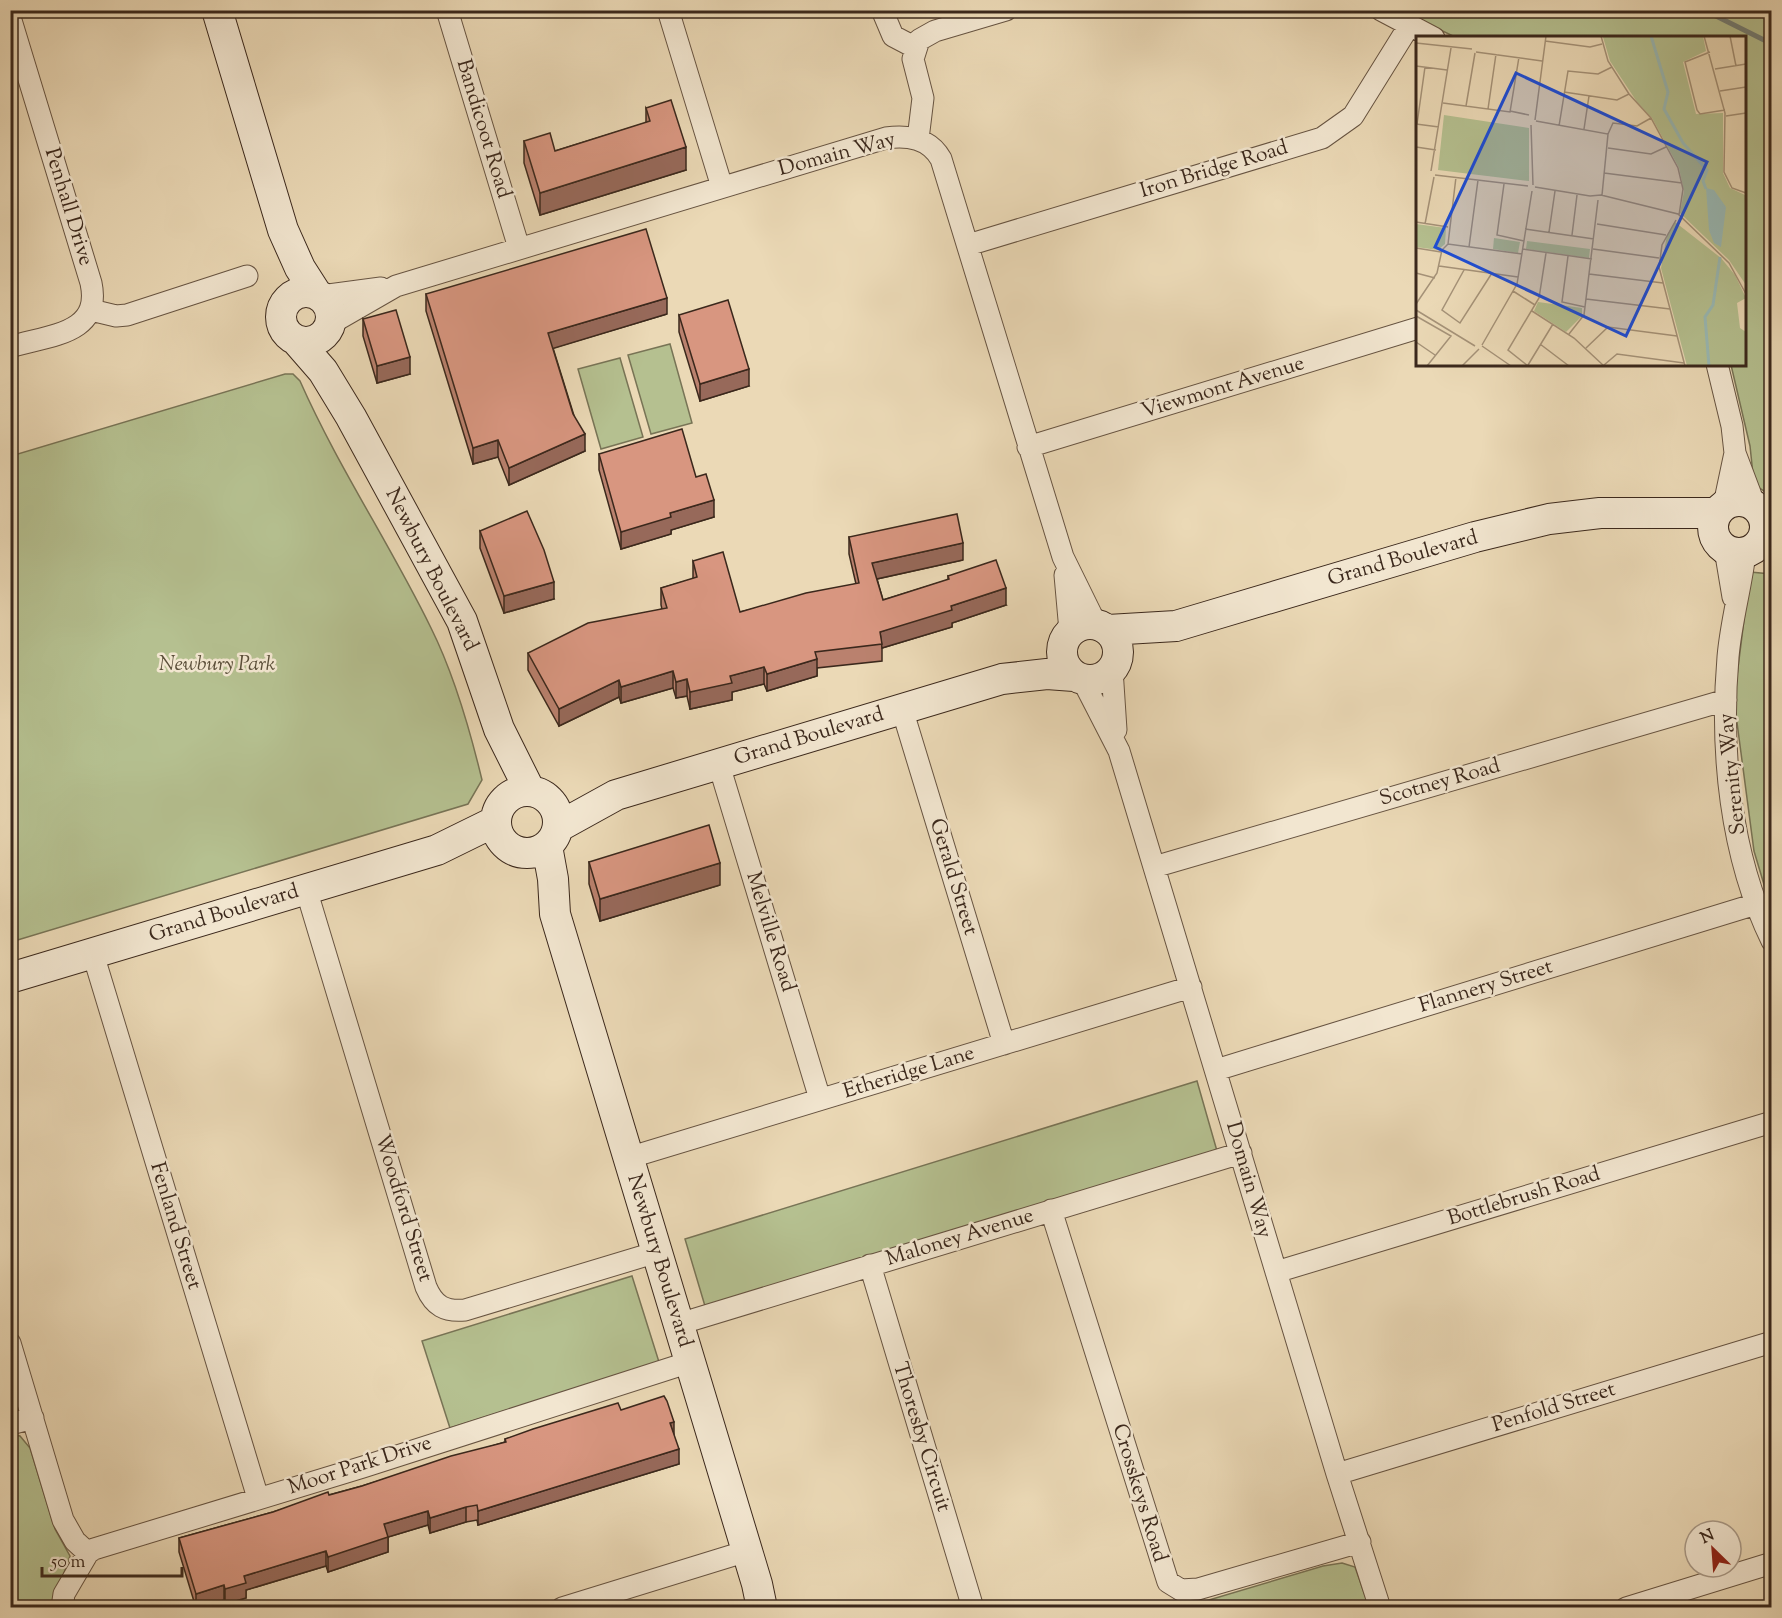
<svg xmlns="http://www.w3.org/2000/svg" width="1782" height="1618" viewBox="0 0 1782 1618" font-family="'Sorts Mill Goudy',serif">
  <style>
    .green { fill: #b5c090; stroke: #787456; stroke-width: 1.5 }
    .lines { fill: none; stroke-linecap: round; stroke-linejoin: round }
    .stream { stroke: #737f78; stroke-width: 5 }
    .street-casing { stroke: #675442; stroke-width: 23 }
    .secondary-casing { stroke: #3b281c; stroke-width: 32 }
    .street { stroke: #f2e6d0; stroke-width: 21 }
    .secondary { stroke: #f2e6d0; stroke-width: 30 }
    .wall { fill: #ba816e; stroke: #3b281c; stroke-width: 1.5 }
    .shaded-wall { fill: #97695a; stroke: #3b281c; stroke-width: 1.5 }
    .building { fill: #d89680; stroke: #3b281c; stroke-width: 1.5 }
    .labels { text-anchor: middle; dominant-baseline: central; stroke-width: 5; stroke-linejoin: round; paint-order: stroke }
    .street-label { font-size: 21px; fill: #3b281c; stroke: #f2e6d0 }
    .park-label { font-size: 21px; font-style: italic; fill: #5a4e39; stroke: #f2e6d0 }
    .inset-river { fill: none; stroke: #99b9b5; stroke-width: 3 }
    .inset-road { fill: none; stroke: #a59278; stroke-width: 1.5 }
    .view { fill: #1d4ed8; fill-opacity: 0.15; stroke: #1d4ed8; stroke-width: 3 }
    .inset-edge { fill: none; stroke: #3b281c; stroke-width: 3 }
  </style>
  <rect width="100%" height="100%" fill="#ebd9b6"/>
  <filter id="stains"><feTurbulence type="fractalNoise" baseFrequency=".00333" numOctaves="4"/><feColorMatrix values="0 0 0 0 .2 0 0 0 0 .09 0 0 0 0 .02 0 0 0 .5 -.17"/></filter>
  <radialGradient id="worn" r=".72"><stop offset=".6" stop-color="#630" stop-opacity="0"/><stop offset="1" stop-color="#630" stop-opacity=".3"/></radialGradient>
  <path class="green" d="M1401,11H1771V496L1754,484L1750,446L1731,365L1744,364V38L1455,37Z
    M670,344L692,423L651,434L628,355Z
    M620,358L643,437L601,449L578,369Z
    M285,374H293L300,381C338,467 390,544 431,628C454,674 470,730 482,780L468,804L11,942V456Z
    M1750,572L1771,574V908L1754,851L1734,700Z
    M1197,1081L1217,1151L705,1306L685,1239Z
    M632,1276L659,1362L450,1428L422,1341Z
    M10,1434L20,1436L30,1448L55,1529L70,1556L52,1607H11Z
    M1342,1563L1355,1567L1369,1607L1182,1608L1323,1566Z"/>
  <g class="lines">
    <path class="stream" d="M1704,10L1772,44"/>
    <g class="street-casing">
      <path id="street" d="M447,10L519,248
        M668,10L722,187
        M882,10L893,36L914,47
        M1381,10L1434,38
        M10,17L91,283C102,335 48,335 10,347
        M918,139L923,98L913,59L919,40L935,31L1006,10
        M968,245L1322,138L1353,116L1409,26
        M321,296L381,288
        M91,310L116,316L127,315L247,276
        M330,324L396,286L886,138C908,135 929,138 941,159L1063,557L1096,624
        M1717,364L1732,426L1735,453L1755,506
        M1028,447L1418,328
        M1724,505L1735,453
        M1725,549L1733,597
        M1745,553C1741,588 1731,621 1728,657C1720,751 1730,855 1772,941
        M1065,575L1070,631
        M1112,669L1116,730
        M1082,679L1119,751L1337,1474L1380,1608
        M902,709L1004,1044
        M719,765L820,1099
        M1154,867L1726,700
        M306,889L426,1287C434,1306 445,1312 465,1310L657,1252
        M93,954L258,1498
        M1216,1070L1756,904
        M628,1158L1191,987
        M1051,1210L1168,1582L1181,1590L1198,1589L1360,1542
        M870,1265L973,1608
        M1276,1272L1772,1122
        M679,1324L1241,1153
        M10,1343L63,1520L75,1541L88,1553
        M10,1424L33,1418
        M1337,1474L1772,1342
        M62,1608L64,1594L88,1553L94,1549L363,1467L690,1362
        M562,1608L747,1551
        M1626,1608L1772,1563"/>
    </g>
    <g class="secondary-casing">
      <path id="secondary" d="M217,10L283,230L300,268L316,293
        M281 317a25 25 0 1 1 50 0a25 25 0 1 1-50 0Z
        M296,340L323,371L351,417L462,621L499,729L530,791
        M1713 527a26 26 0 1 1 52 0a26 26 0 1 1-52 0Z
        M1062 652a28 28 0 1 1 56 0a28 28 0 1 1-56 0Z
        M1108,630L1176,626L1475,537L1549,519L1600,513H1717
        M496 822a31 31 0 1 1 62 0a31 31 0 1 1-62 0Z
        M558,827L616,795L1002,679L1047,674L1074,676
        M547,846L553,879L555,914L757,1584L762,1608
        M10,978L437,850L496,821"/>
    </g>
    <use href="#street" class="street"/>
    <use href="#secondary" class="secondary"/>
  </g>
  <path class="wall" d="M646,108L686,170L540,215L524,163V141L555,151L646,123Z
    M426,294L667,314L553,348L585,451L509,485L498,457L473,464L426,311Z
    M679,315L749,386L700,401L679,332Z
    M363,319L410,374L377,383L363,336Z
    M599,454L696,477L714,517L671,530V534L621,549L599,470Z
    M480,531L554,599L504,613L480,548Z
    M849,537L963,560L877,579L883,600L948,580V576L1006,605L952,623V627L882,648V661L817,668V676L767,691L764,684L732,692V700L690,709L687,696L676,698L673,688L621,703L619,697L559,726L528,670V653L662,609L661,605V588L693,579V561L740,612L856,584L849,554Z
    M589,862L720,885L600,921L589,884Z
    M621,1410L674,1436L679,1464L478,1525L477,1520L466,1522L430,1533L428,1525L388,1537V1552L328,1572L326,1566L246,1590V1598L225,1604L224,1600L201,1608H196L179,1552V1538L273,1512L329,1495L362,1486L505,1442V1439Z"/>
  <path class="shaded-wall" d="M686,147V170L540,215V193Z
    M667,298V314L548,350V333Z
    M410,357V374L377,383V366Z
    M749,369V386L700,401V384Z
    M585,434V451L509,485V468Z
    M498,440V457L473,464V448Z
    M714,500V517L671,530V534L621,549V532L670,513Z
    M963,543V560L872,580V563Z
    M554,582V599L504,613V596Z
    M1006,588V605L952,623V627L882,648L880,632L951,606Z
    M817,659V676L767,691V674Z
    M764,667V684L732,692V700L690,709V692L730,676Z
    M673,671V688L621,703V687Z
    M687,679V696L676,698V682Z
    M619,680V697L559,726V709Z
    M720,863V885L600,921V899Z
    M674,1422V1437L670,1423Z
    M679,1449V1464L478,1525V1511Z
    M466,1507V1522L430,1533V1518Z
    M428,1511V1525L388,1537V1552L328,1572V1557L384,1524Z
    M326,1551V1566L246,1590V1598L225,1604V1589L244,1576Z
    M224,1585V1600L201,1608H196V1594Z"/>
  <path class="building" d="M671,100L686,147L540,193L524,141L550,133L555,151L650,121L646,108Z
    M646,229L667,298L548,333L573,414L585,434L509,468L498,440L473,448L426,294Z
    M728,300L749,369L700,384L679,315Z
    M396,310L410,357L377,366L363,319Z
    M682,429L696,477L706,474L714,500L670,513L671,517L621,532L599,454Z
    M527,511L544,550L554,582L504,596L480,531Z
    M957,514L963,543L872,563L883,600L949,579L948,576L996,560L1006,588L951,606L952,610L880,632L882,644L815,652L817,659L767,674L764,667L730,676L732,683L690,692L687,679L676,682L673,671L621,687L619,680L559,709L528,653L588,623L667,608L661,588L697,577L693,561L723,552L740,612L806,593L859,583L849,537Z
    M709,825L720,863L600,899L589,862Z
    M664,1396L667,1401L674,1422L670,1423L679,1449L478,1511L477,1505L466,1507L430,1518L428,1511L384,1524L388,1537L328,1557L326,1551L244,1576L246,1583L225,1589L224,1585L196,1594L179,1538L273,1512L328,1492L329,1495L362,1486L451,1456L506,1442L505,1439L533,1429L618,1403L621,1410Z"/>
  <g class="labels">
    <g class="street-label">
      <text transform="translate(483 129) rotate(73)">Bandicoot Road</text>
      <text transform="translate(837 155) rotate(-15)">Domain Way</text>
      <text transform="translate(1214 170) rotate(-17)">Iron Bridge Road</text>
      <text transform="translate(68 207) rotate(73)">Penhall Drive</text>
      <text transform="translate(1223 388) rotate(-17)">Viewmont Avenue</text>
      <text transform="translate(1403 559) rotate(-16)">Grand Boulevard</text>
      <text transform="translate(431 570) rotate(63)">Newbury Boulevard</text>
      <text transform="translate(809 737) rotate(-17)">Grand Boulevard</text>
      <text transform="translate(1733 774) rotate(-96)">Serenity Way</text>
      <text transform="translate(1440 783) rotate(-16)">Scotney Road</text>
      <text transform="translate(953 877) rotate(73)">Gerald Street</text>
      <text transform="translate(224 914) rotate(-17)">Grand Boulevard</text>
      <text transform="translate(770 932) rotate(73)">Melville Road</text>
      <text transform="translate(1486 987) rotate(-17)">Flannery Street</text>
      <text transform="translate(909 1073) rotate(-17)">Etheridge Lane</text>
      <text transform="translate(1248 1180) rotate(74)">Domain Way</text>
      <text transform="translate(1524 1197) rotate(-17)">Bottlebrush Road</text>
      <text transform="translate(403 1208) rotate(73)">Woodford Street</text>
      <text transform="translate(175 1226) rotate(73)">Fenland Street</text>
      <text transform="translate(960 1238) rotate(-17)">Maloney Avenue</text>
      <text transform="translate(659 1261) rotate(73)">Newbury Boulevard</text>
      <text transform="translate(1554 1408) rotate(-17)">Penfold Street</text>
      <text transform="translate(921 1437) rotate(73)">Thoresby Circuit</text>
      <text transform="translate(360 1466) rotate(-18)">Moor Park Drive</text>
      <text transform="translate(1139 1493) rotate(73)">Crosskeys Road</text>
    </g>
    <g class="park-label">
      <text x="217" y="665">Newbury Park</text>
    </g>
  </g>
  <g transform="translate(1416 36)">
    <rect width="330" height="330" fill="#ebd9b6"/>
    <path d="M287,0L290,15L267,26L280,78L307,77V137L314,152L329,159L330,249L313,224L264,177L268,155L263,132L236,82L221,66L194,25L187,1ZM28,79L113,92V145L22,134ZM259,186L305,222L319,239L330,262L321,267L324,292L330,296V330H271L245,232L251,199ZM0,188L30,192L29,208L22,214L0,211ZM78,202L104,206L102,217L77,213ZM111,205L174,213L173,222L110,213ZM122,266L166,272V280L150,296L118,275Z" fill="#b5c090"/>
    <path d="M290,152L298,154L310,171L305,211L298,207L293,194Z" fill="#99b9b5"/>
    <path class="inset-river" d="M235,0L252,56L248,73L267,107L291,134L287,145L290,153M293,330L289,281L297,269L304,221"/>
    <path class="inset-road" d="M185,0L192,25L213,58L235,82L262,132L267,153L263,179M288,0L309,77L308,136L316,152L330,157M314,0L320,30M129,5L174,11L186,8M0,7L56,13M60,16L126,25M294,16L269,26L281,74L284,78L309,74M0,30L31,34M299,33L330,28M304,55L330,51M148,56L201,64L213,58M27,67L94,76L103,21M50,70L59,17M72,73L80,18M94,75L113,79M310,80L330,77M119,84L130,0M120,85L192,98L186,159M0,88L23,91M1,88L9,31M115,89L117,149M143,90L152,35L182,38L196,31M168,93L173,60M192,98L197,87L221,90L235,82M0,111L20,114M192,112L235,118L250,111M15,135L35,12M188,137L266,147M19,139L112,150M88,148L81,199L108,205M119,151L174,160L185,159L262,178L313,227L330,258M260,184L246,209L243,231L269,330M0,186L32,191M9,188L18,141M181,188L250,199M109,193L178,203M133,196L139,155M156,199L161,159M32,208L40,141M53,211L62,144M0,212L25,216M107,213L176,223M177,213L243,222M152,220L146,266L169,271M23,230L102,241M48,234L26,274L44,287L76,237M0,237L19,242M173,238L247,247M97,255L119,269M170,263L254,273M0,268L21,237L26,214L32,208L106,218M0,274L59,310M116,275L158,302L188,330M0,280L35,300L11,330M153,298L168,279L182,164M0,306L19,319M124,308L153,330M66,309L101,248L116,155M66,310L95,330M170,312L192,291L261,300M112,329L137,288M188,329L201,318L268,327M46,330L63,313M112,330L92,314L123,262L130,217"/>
    <path class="view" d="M100,37L291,126L210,300L19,211Z"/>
    <rect width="330" height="330" class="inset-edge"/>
  </g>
  <rect width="1782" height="1618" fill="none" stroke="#ebd9b6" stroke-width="36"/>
  <rect x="12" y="12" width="1758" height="1594" fill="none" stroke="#3b281c" stroke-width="3"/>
  <rect x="18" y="18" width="1746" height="1582" fill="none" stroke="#3b281c" stroke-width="1.5"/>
  <g transform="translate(1713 1549) rotate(335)"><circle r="28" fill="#f2e6d0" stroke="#a99a88" stroke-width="1.5"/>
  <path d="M0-4.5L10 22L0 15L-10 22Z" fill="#8f2418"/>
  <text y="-9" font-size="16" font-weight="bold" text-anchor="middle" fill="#3b281c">N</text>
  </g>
  <path d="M42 1567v9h140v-9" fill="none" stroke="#3b281c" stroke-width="3"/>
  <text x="51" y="1567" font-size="18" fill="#3b281c" stroke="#f2e6d0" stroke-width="4.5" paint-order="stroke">50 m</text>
  <rect width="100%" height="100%" filter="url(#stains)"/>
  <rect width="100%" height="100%" fill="url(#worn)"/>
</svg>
